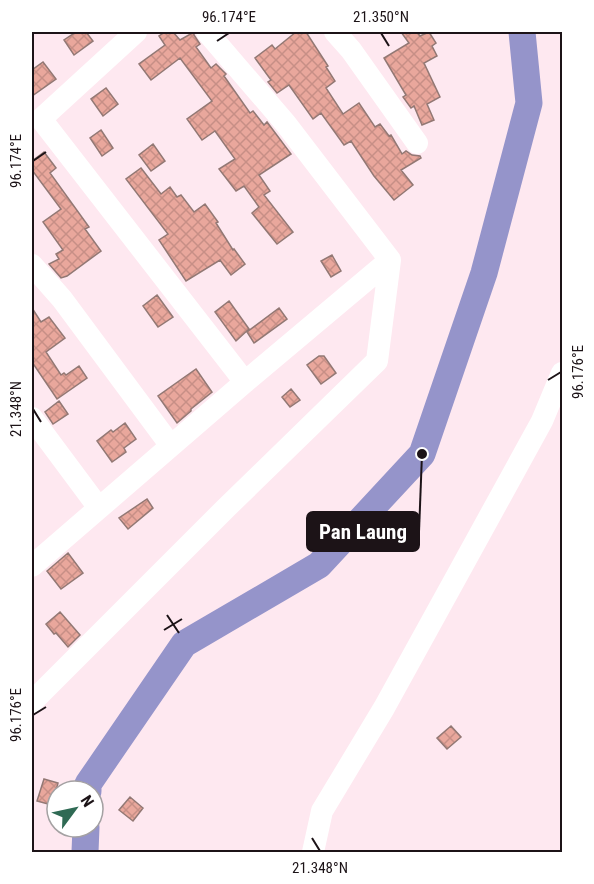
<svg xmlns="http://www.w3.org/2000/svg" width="594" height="884" viewBox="0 0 594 884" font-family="'Roboto Condensed',sans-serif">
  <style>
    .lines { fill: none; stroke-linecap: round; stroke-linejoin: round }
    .river { stroke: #9594ca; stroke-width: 27 }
    .building { fill: url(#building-cross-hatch); stroke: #927874; stroke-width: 1.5 }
    .minor { stroke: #fff; stroke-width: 22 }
    .ticks { fill: none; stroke: #1c1317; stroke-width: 2 }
    .leader { fill: none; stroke: #1c1317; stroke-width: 2 }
    .callout-dot { fill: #1c1317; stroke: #fff; stroke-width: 2 }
    .callout { fill: #1c1317; stroke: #1c1317; stroke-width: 2 }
    .callout-label { font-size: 21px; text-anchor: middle; font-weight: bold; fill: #fff }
    .neatline { fill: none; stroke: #1c1317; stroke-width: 2 }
    .ticks-label { font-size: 15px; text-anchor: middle; fill: #1c1317 }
  </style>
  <defs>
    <pattern id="building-cross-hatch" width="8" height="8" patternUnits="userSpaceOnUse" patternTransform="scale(1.5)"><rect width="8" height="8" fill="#e9a79c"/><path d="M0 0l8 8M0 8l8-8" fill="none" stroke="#c78f86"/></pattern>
  </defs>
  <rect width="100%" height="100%" fill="#fee8f0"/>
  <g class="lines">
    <path class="river" d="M88,791V784L184,644L319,565L422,454L484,273L529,103L522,32
      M85,852L86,827"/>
  </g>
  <path class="building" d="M76,32H86L93,41L74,55L64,40Z
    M165,32H173L180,40L194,32V35L200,44L196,47L211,68L216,64L226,74L224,76L250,113L253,111L264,125L267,122L291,154L259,175L270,191L264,195L293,232L277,244L252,213L259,207L244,186L236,191L219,169L235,159L215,131L202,140L187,119L212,101L180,58L151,80L139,64L165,45L159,36Z
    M296,32H306L328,66L326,67L335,81L326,88L343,114L359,103L375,127L380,124L389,136L391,135L402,154L406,151L412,155L420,156L421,158L401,170L413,185L394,200L374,176L351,141L344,145L321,113L313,119L289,85L277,93L268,82L271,80L255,58L272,45L275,49Z
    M401,32H417L420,36L429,32L436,43L432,46L437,56L424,63L440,97L427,104L434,120L422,125L414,106L411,108L403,97L406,95L384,58L409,43Z
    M43,62L56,79L32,96V70Z
    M106,88L118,104L103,116L91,99Z
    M101,130L113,148L102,156L90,138Z
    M153,144L165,161L151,171L139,155Z
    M44,152L56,168L50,173L89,227L85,229L101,251L67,276L61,278L49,264L59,259L56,254L63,250L43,222L61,209L32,170V161Z
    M141,168L161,194L170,187L177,197L181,195L194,212L205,204L218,222L216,223L233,250L234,249L245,264L231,275L220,260L186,281L159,240L168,234L126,179Z
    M332,255L341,271L331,277L321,261Z
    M157,295L173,317L158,327L143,306Z
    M229,301L249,329L236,341L215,312Z
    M32,308L41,322L49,317L65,338L46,352L61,375L64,373L66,375L79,366L87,378L57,399L32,362Z
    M279,308L287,319L254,343L247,332Z
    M319,356H324L336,373L321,384L307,365Z
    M196,369L212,392L191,409V411L177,423L158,396Z
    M291,389L300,400L290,407L282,397Z
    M59,401L68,414L53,424L45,412Z
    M125,423L136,439L124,448L126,452L112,462L97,441L111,430L113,432Z
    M147,499L153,508L128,529L119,518Z
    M68,553L83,573L61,589L47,571Z
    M60,612L80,635L68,647L56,633L54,634L46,624Z
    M451,726L461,737L447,749L437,738Z
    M44,779L58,783L52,805L37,801Z
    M130,797L143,808L133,821L119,810Z"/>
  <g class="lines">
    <path class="minor" d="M136,32L41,119L245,382
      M335,32L351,50L417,143
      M32,265L62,299L171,446
      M32,418L99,508
      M32,566L245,382L390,260L286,124L207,32
      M32,702L226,508L377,361L390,260
      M313,852L322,811L384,708L459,572L542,421L562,373"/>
  </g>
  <path class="ticks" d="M381,33L389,46M217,41L229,33M33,161L46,152M548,380L561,372M33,409L41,422M167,615L179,633M164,630L182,619M33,715L46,707M312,838L320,851"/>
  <path class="leader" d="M422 454L419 532"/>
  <circle class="callout-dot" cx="422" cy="454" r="6"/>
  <rect class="callout" x="307" y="512" width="112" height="39" rx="6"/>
  <g class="callout-label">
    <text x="363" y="539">Pan Laung</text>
  </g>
  <rect width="594" height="884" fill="none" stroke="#ffffff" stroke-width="66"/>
  <g transform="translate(75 809) rotate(57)"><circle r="28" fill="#ffffff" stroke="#a4a1a2" stroke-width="1.5"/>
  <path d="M0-4.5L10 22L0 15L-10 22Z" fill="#2f6a54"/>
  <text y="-9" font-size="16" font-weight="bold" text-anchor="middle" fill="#1c1317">N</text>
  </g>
  <rect x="33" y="33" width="528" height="818" class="neatline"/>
  <g class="ticks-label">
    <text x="229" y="22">96.174°E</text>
    <text x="381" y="22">21.350°N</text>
    <text transform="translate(16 161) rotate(-90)" y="5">96.174°E</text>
    <text transform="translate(578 372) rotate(-90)" y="5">96.176°E</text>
    <text transform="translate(16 409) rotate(-90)" y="5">21.348°N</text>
    <text transform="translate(16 715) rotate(-90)" y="5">96.176°E</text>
    <text x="320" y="873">21.348°N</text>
  </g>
</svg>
